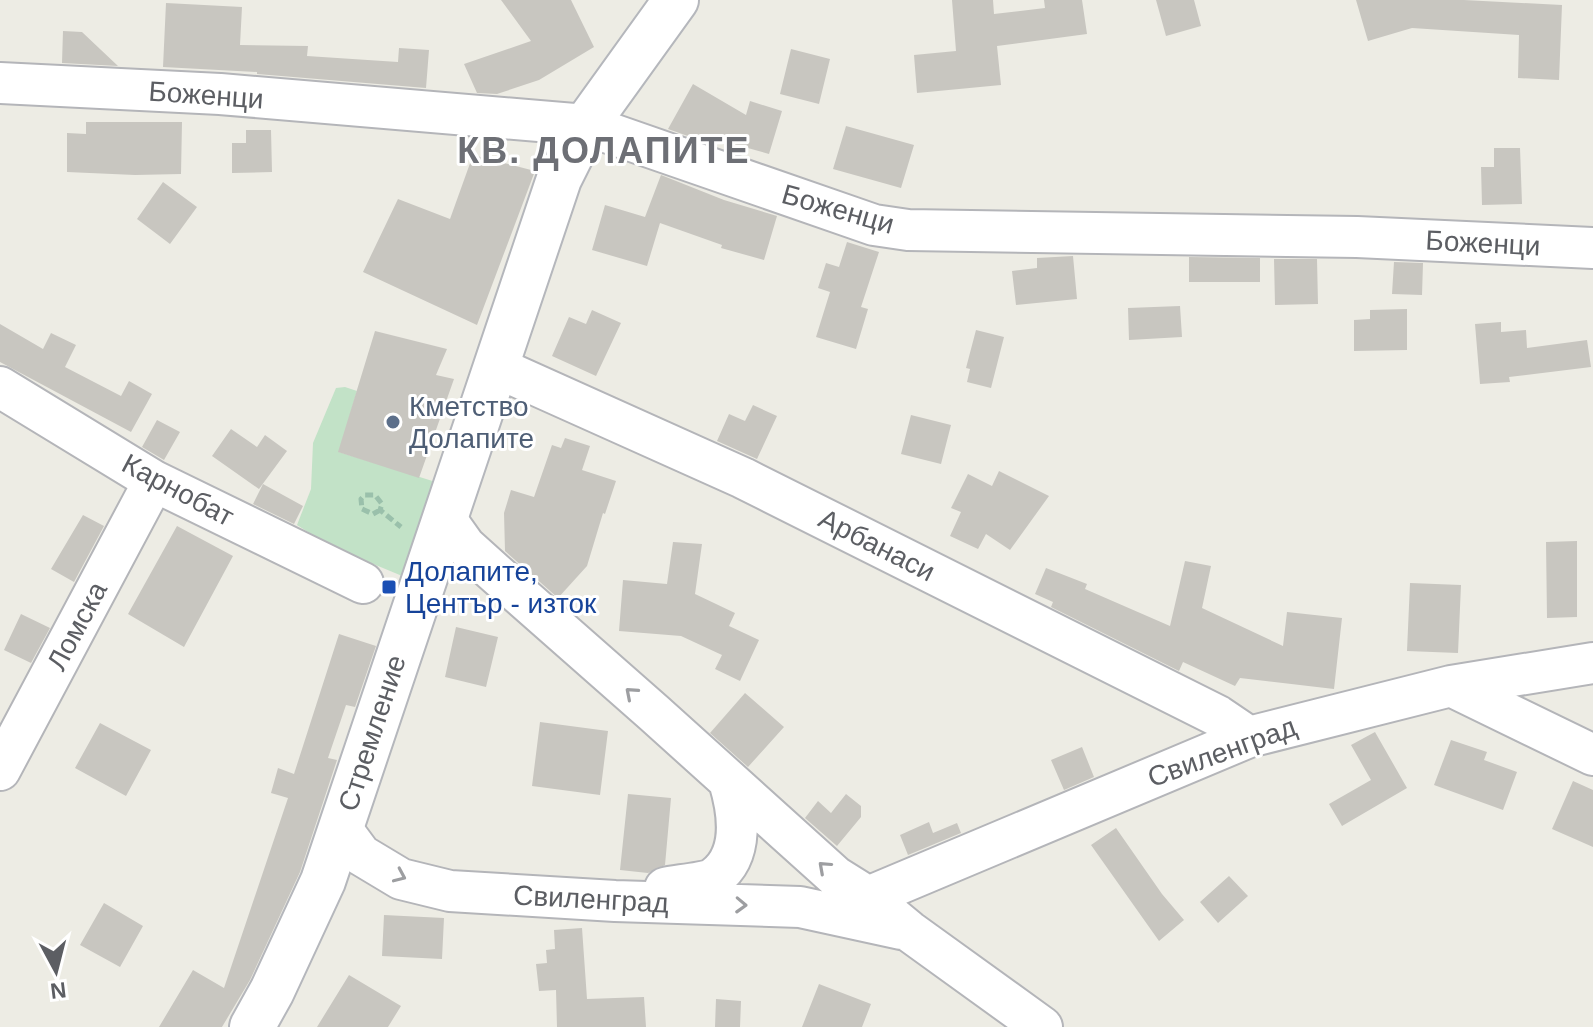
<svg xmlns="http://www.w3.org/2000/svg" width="1593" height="1027" viewBox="0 0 1593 1027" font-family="Helvetica,sans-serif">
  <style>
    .green { fill: #c2e2c7 }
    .building { fill: #c8c6c0 }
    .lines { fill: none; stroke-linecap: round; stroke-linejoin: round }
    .street-casing { stroke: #b4b5b9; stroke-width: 44 }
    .secondary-casing { stroke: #b5b7bc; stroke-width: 48 }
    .path { stroke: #9ac0ab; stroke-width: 5; stroke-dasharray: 8 4; stroke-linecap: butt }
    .street { stroke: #fff; stroke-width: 40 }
    .secondary { stroke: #fff; stroke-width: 44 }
    .oneway { stroke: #9d9ea1 }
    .service-dot { fill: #5c6f8a; stroke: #fff; stroke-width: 3 }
    .transit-dot { fill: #1a4fb4; stroke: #fff; stroke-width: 3 }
    .labels { text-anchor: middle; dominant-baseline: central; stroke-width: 6; stroke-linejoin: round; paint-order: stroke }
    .street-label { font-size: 28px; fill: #5c5e63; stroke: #fff }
    .service-label { font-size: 28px; fill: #4e5e75; stroke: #fff; text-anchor: start }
    .transit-label { font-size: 28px; fill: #164399; stroke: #fff; text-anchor: start }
    .district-label { font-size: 36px; font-weight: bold; letter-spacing: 2px; fill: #6d6f75; stroke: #fff }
  </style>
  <rect width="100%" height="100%" fill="#edece4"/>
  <path class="green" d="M345,387L357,391L339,452L439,483L407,578L330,546L297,525L311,489L313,443L336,388Z"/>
  <path class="building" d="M501,0H571L594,47L539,80L497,94L477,93L464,64L531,41Z
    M952,0H993L994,14L1045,8L1044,0H1082L1087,34L997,46L1001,85L917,93L914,55L956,51Z
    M1156,0H1194L1201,26L1166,36Z
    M1356,0H1464L1562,5L1559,80L1518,78L1519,35L1412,28L1368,41Z
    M166,3L242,7L240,45L308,46L307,56L398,62L399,48L429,50L426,88L257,74V72L163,67Z
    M63,31L82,32L118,66L62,63Z
    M791,49L830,59L819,104L780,94Z
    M693,84L746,115L750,101L782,111L769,154L719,140L716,146L668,129Z
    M86,122H182L181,174L135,175L67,172V133L86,134Z
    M846,126L914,145L901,188L833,169Z
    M246,130H271L272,172L232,173V143H246Z
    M1494,148H1520L1522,204L1482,205L1481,167H1494Z
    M473,155L535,171L477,325L363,272L398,199L450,219Z
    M661,175L724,200L777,216L764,260L721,248L722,245L660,223L647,266L592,250L605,205L645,217Z
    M163,182L197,207L170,244L137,219Z
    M847,242L879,252L861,307L868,309L856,349L816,337L830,292L818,288L826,263L839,267Z
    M1073,256L1077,299L1016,305L1012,271L1037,268V258Z
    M1189,257L1260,258V282H1189Z
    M1274,259H1317L1318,304L1275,305Z
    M1394,262L1423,263L1422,295L1392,294Z
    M1180,306L1182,337L1129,340L1128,308Z
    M1407,309V350L1354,351V320L1370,319V310Z
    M592,310L621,323L596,376L552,356L569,317L586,324Z
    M1501,322V332L1526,330L1527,348L1587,340L1591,367L1509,377L1510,382L1480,384L1475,324Z
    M0,324L43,349L51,333L76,345L65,367L121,396L129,381L152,394L131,432L0,362Z
    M976,330L1004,337L991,388L967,382L970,369L966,368Z
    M375,331L447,349L436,375L454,379L419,478L338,452Z
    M753,405L777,416L757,459L717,441L729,414L745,421Z
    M911,415L951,425L941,464L901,454Z
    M157,420L180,432L164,460L142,447Z
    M231,429L257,447L265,435L287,451L259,489L212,456Z
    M565,438L590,446L582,470L616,481L605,514L603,513L587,566L558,598L505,551L504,513L511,490L534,497L552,445L561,448Z
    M999,471L1049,496L1010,550L986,534L978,549L950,536L961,512L951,508L968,474L992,486Z
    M263,484L303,506L294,524L253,504Z
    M83,515L104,526L74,582L51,569Z
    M177,526L233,556L184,647L128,614Z
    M1577,541V617L1547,618L1546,542Z
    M673,542L702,544L695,594L735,613L729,626L759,640L740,681L715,669L722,655L681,636L619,631L623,580L667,584Z
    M1185,561L1211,566L1202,608L1283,646L1287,612L1342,618L1334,689L1240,678L1235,686L1183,662L1179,671L1051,607L1053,602L1035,594L1046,568L1087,584L1085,589L1170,626Z
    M1410,583L1461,585L1458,653L1407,651Z
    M21,614L50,628L31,663L4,650Z
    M456,627L498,637L486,687L445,677Z
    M339,634L376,646L355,707L346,705L328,758L337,760L300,872L250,980L222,1027H159L193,970L224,988L288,798L271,793L278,768L294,774Z
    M745,693L784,727L748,767L710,733Z
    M540,722L608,731L600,795L532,786Z
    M100,723L151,750L126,796L75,768Z
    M1375,732L1407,788L1342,826L1329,804L1371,780L1351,745Z
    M1451,740L1487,752L1484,760L1517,772L1503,810L1434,785Z
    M1082,747L1094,777L1064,790L1051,760Z
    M1573,781L1593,790V847L1552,829Z
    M628,794L671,798L665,865L648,873L620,870Z
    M846,794L861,806V817L837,846L805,818L818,801L831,813Z
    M929,822L933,833L957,823L961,833L908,855L900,835Z
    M1116,828L1162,894L1184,920L1159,941L1091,845Z
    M1229,876L1248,896L1218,923L1200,902Z
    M104,903L143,926L120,967L80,945Z
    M384,915L444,918L442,959L382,956Z
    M582,928L587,999L644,997L646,1027H557L556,990L539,991L536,964L547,963L546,950L555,949L554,930Z
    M349,975L401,1006L388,1027H317Z
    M819,984L871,1004L862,1027H802Z
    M716,999L741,1001L740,1027H715Z"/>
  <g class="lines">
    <g class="street-casing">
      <path id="street" d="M0,83L220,94L586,125L874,225L908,230L1357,237L1593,248
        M498,368L743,478L1218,716L1249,737
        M0,387L154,481L363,583
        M445,518L465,546L495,573L654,713L836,877L868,897L909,931L1042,1027
        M1451,686L1593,755
        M0,770L154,481
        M341,828L361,855L401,879L450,891L615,901L800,907L901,929
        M665,888C677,885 707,883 715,877C745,855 738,811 729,781
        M868,897L1249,737L1451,686L1593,663"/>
    </g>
    <g class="secondary-casing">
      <path id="secondary" d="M252,1027L272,991L323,881L559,179L586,125L676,0"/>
    </g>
    <path class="path" d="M380,510L373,514L362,509L361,499L365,495H375L382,504L380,510L401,527"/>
    <use href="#street" class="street"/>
    <use href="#secondary" class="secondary"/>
  </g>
  <defs><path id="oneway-chevron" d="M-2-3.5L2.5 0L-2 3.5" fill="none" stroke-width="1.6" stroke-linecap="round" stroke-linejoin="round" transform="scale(2)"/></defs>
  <g class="oneway">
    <use href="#oneway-chevron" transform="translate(631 693) rotate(-139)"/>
    <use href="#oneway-chevron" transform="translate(824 867) rotate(-138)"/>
    <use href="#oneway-chevron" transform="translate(400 876) rotate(24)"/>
    <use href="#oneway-chevron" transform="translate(741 905) rotate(2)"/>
  </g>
  <circle class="service-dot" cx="393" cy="422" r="8"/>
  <rect class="transit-dot" x="381" y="579" width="16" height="16" rx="4"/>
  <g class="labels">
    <g class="street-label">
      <text transform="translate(206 95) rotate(4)">Боженци</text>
      <text transform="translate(838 209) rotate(16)">Боженци</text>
      <text transform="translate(1483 243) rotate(3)">Боженци</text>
      <text transform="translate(178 490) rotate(28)">Карнобат</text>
      <text transform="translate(877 545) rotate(27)">Арбанаси</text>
      <text transform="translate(77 626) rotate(-62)">Ломска</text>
      <text transform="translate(372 733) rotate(-72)">Стремление</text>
      <text transform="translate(1222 752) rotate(-20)">Свиленград</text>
      <text transform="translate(591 899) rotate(3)">Свиленград</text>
    </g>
    <g class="service-label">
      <text x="409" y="406">Кметство<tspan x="409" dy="32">Долапите</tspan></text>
    </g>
    <g class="transit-label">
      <text x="405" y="571">Долапите,<tspan x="405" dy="32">Център - изток</tspan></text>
    </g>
    <g class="district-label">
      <text x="604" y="150">КВ. ДОЛАПИТЕ</text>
    </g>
  </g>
  <g transform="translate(56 971) rotate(173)" stroke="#ffffff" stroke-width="6" paint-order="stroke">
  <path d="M0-6L14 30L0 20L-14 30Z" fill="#5c5e63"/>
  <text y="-12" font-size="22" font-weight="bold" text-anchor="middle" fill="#5c5e63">N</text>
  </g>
</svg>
